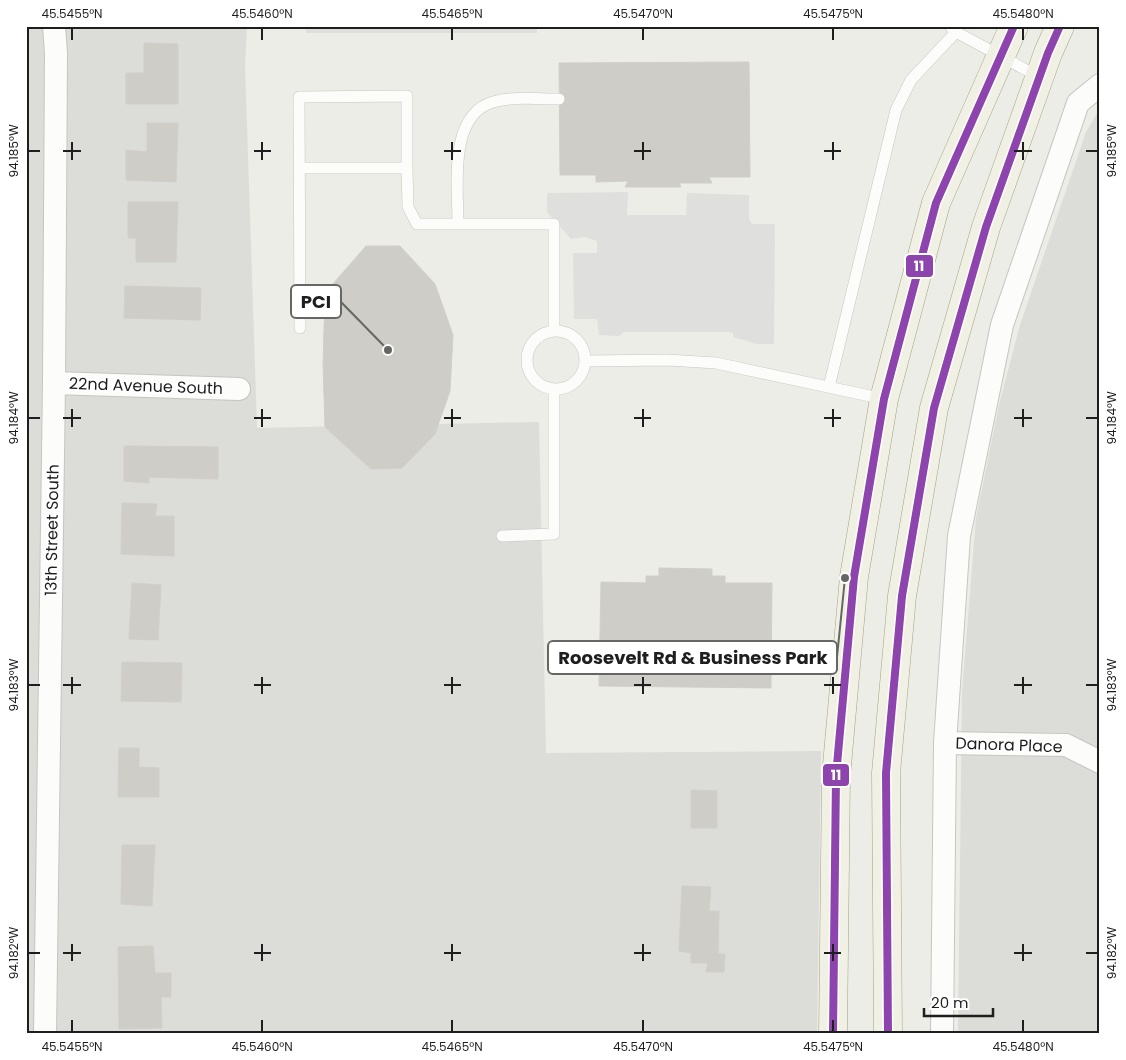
<svg xmlns="http://www.w3.org/2000/svg" width="1126" height="1060" viewBox="0 0 1126 1060" font-family="Poppins,sans-serif">
  <style>
    .residential { fill: #dcdcd8 }
    .parking { fill: #dfdfdd }
    .building { fill: #cecdc8; stroke: #d0cfc8 }
    .lines { fill: none; stroke-linecap: round; stroke-linejoin: round }
    .service-casing { stroke: #c5c5c3; stroke-width: 12 }
    .minor-casing { stroke: #c5c5c3; stroke-width: 24 }
    .primary-casing { stroke: #a2a383; stroke-width: 29 }
    .service { stroke: #fcfcfb; stroke-width: 11 }
    .minor { stroke: #fcfcfb; stroke-width: 22 }
    .primary { stroke: #f0f0e4; stroke-width: 28 }
    .bus-1-casing { stroke: #fff; stroke-width: 11 }
    .bus-1 { stroke: #8e44ad; stroke-width: 8 }
    .ticks { fill: none; stroke: #1e1e1e; stroke-width: 2 }
    .labels { text-anchor: middle; dominant-baseline: central; stroke-width: 4.5; stroke-linejoin: round; paint-order: stroke }
    .street-label { font-size: 16px; fill: #1e1e1e; stroke: #fff }
    .leader { fill: none; stroke: #666664; stroke-width: 2 }
    .callout-dot { fill: #666664; stroke: #fff; stroke-width: 2 }
    .callout { fill: #fff; stroke: #666664; stroke-width: 2 }
    .callout-label { font-size: 18px; text-anchor: middle; font-weight: bold; fill: #1e1e1e }
    .line-badge { stroke: #fff; stroke-width: 2 }
    .badge-label { font-size: 14px; text-anchor: middle; font-weight: bold; fill: #fff }
    .neatline { fill: none; stroke: #1e1e1e; stroke-width: 2 }
    .ticks-label { font-size: 12px; text-anchor: middle; fill: #1e1e1e }
  </style>
  <rect width="100%" height="100%" fill="#edede7"/>
  <path class="residential" d="M26,26H247L245,65L257,428L539,422L546,753L821,751L817,1034H26Z
    M1100,108V1034H958L962,692L976,518L999,405L1020,325L1086,132Z"/>
  <path class="parking" d="M306,26H537V33H306Z
    M628,192L627,215H686L687,193L749,195V219L752,224H775L774,344H757L733,337V333L729,332H624L619,336L599,335L597,319H574L573,253H597V241L585,237L571,239L547,212V193Z"/>
  <path class="building" d="M144,43L178,44V104H126V73H144Z
    M749,62L750,177H709L712,183H679L681,187H625L628,181L596,182V175H560L559,63Z
    M147,123H178L176,182L126,180V150L147,152Z
    M128,202H178L176,262H136V238H128Z
    M366,246H400L435,284L453,335L450,391L435,434L402,468L371,469L325,427L323,364L325,293Z
    M125,286L201,288L200,320L124,318Z
    M124,446L218,447V479L149,477V483L124,481Z
    M122,503L157,504L155,516H174V556L121,554Z
    M659,568L712,569V576H725V583H772L771,688L599,686L601,582L646,583V576H659Z
    M132,583L161,585L158,640L129,639Z
    M122,662L182,663L181,702L121,701Z
    M119,748H139V767L159,768V797H118Z
    M691,790L717,791V828H691Z
    M122,845H155L152,906L121,904Z
    M682,886L711,887L709,911H719L718,954H725L724,972H706L708,963H691V953L679,951Z
    M153,946L155,973H171V997H161L162,1028L119,1029L118,947Z"/>
  <g class="lines">
    <g class="service-casing">
      <path id="service" d="M950,26L956,32L1039,77
        M407,168L408,207L417,224H554V331
        M458,224C458,187 448,115 493,102C513,96 538,99 559,99
        M300,328L299,97L407,96V168H300
        M527 360a29 29 0 1 1 58 0a29 29 0 1 1-58 0Z
        M586,361L668,360L716,363L884,399
        M829,387L896,110L911,80L956,32
        M502,536L554,534V390"/>
    </g>
    <g class="minor-casing">
      <path id="minor" d="M54,383L239,389
        M945,743L1066,745L1100,762
        M45,1034L54,383L56,53L54,26
        M942,1034L945,743L959,536L1002,325L1078,103L1100,85"/>
    </g>
    <g class="primary-casing">
      <path id="primary" d="M833,1034L836,776L854,577L884,399L936,203L1014,26
        M888,1034L886,773L902,596L934,408L986,227L1048,53L1060,26"/>
    </g>
    <use href="#service" class="service"/>
    <use href="#minor" class="minor"/>
    <use href="#primary" class="primary"/>
    <g class="bus-1-casing">
      <path id="bus-1" d="M833,1034L836,776L854,577L884,399L936,203L1014,26
        M888,1034L886,773L902,596L934,408L986,227L1048,53L1060,26"/>
    </g>
    <use href="#bus-1" class="bus-1"/>
  </g>
  <path class="ticks" d="M72,28V40M262,28V40M452,28V40M643,28V40M833,28V40M1023,28V40M72,142V160M262,142V160M452,142V160M643,142V160M833,142V160M1023,142V160M28,151H40M63,151H81M254,151H271M444,151H461M634,151H651M824,151H841M1014,151H1032M1086,151H1098M72,409V427M262,409V427M452,409V427M643,409V427M833,409V427M1023,409V427M28,418H40M63,418H81M254,418H271M444,418H461M634,418H651M824,418H841M1014,418H1032M1086,418H1098M72,677V694M262,677V694M452,677V694M643,677V694M833,677V694M1023,677V694M28,685H40M63,685H81M254,685H271M444,685H461M634,685H651M824,685H841M1014,685H1032M1086,685H1098M72,944V961M262,944V961M452,944V961M643,944V961M833,944V961M1023,944V961M28,953H40M63,953H81M254,953H271M444,953H461M634,953H651M824,953H841M1014,953H1032M1086,953H1098M72,1020V1032M262,1020V1032M452,1020V1032M643,1020V1032M833,1020V1032M1023,1020V1032"/>
  <g class="labels">
    <g class="street-label">
      <text transform="translate(146 386) rotate(2)">22nd Avenue South</text>
      <text transform="translate(52 530) rotate(-89)">13th Street South</text>
      <text transform="translate(1009 745) rotate(2)">Danora Place</text>
    </g>
  </g>
  <path class="leader" d="M388 350L341 302M845 578L837 657"/>
  <g class="callout-dot">
    <circle cx="388" cy="350" r="5"/>
    <circle cx="845" cy="578" r="5"/>
  </g>
  <g class="callout">
    <rect x="291" y="285" width="50" height="33" rx="5"/>
    <rect x="548" y="641" width="289" height="33" rx="5"/>
  </g>
  <g class="callout-label">
    <text x="316" y="308">PCI</text>
    <text x="693" y="664">Roosevelt Rd &amp; Business Park</text>
  </g>
  <g class="line-badge">
    <rect x="905" y="254" width="29" height="24" rx="5" fill="#8e44ad"/>
    <rect x="822" y="763" width="28" height="24" rx="5" fill="#8e44ad"/>
  </g>
  <g class="badge-label">
    <text x="919" y="271">11</text>
    <text x="836" y="780">11</text>
  </g>
  <rect width="1126" height="1060" fill="none" stroke="#ffffff" stroke-width="55"/>
  <path d="M924 1008v8h69v-8" fill="none" stroke="#1e1e1e" stroke-width="2.5"/>
  <text x="931" y="1008" font-size="15" fill="#1e1e1e" stroke="#ffffff" stroke-width="4" paint-order="stroke">20 m</text>
  <rect x="28" y="28" width="1070" height="1004" class="neatline"/>
  <g class="ticks-label">
    <text x="72" y="18">45.5455°N</text>
    <text x="262" y="18">45.5460°N</text>
    <text x="452" y="18">45.5465°N</text>
    <text x="643" y="18">45.5470°N</text>
    <text x="833" y="18">45.5475°N</text>
    <text x="1023" y="18">45.5480°N</text>
    <text transform="translate(1112 151) rotate(-90)" y="4">94.185°W</text>
    <text transform="translate(14 151) rotate(-90)" y="4">94.185°W</text>
    <text transform="translate(1112 418) rotate(-90)" y="4">94.184°W</text>
    <text transform="translate(14 418) rotate(-90)" y="4">94.184°W</text>
    <text transform="translate(1112 685) rotate(-90)" y="4">94.183°W</text>
    <text transform="translate(14 685) rotate(-90)" y="4">94.183°W</text>
    <text transform="translate(1112 953) rotate(-90)" y="4">94.182°W</text>
    <text transform="translate(14 953) rotate(-90)" y="4">94.182°W</text>
    <text x="72" y="1051">45.5455°N</text>
    <text x="262" y="1051">45.5460°N</text>
    <text x="452" y="1051">45.5465°N</text>
    <text x="643" y="1051">45.5470°N</text>
    <text x="833" y="1051">45.5475°N</text>
    <text x="1023" y="1051">45.5480°N</text>
  </g>
</svg>
